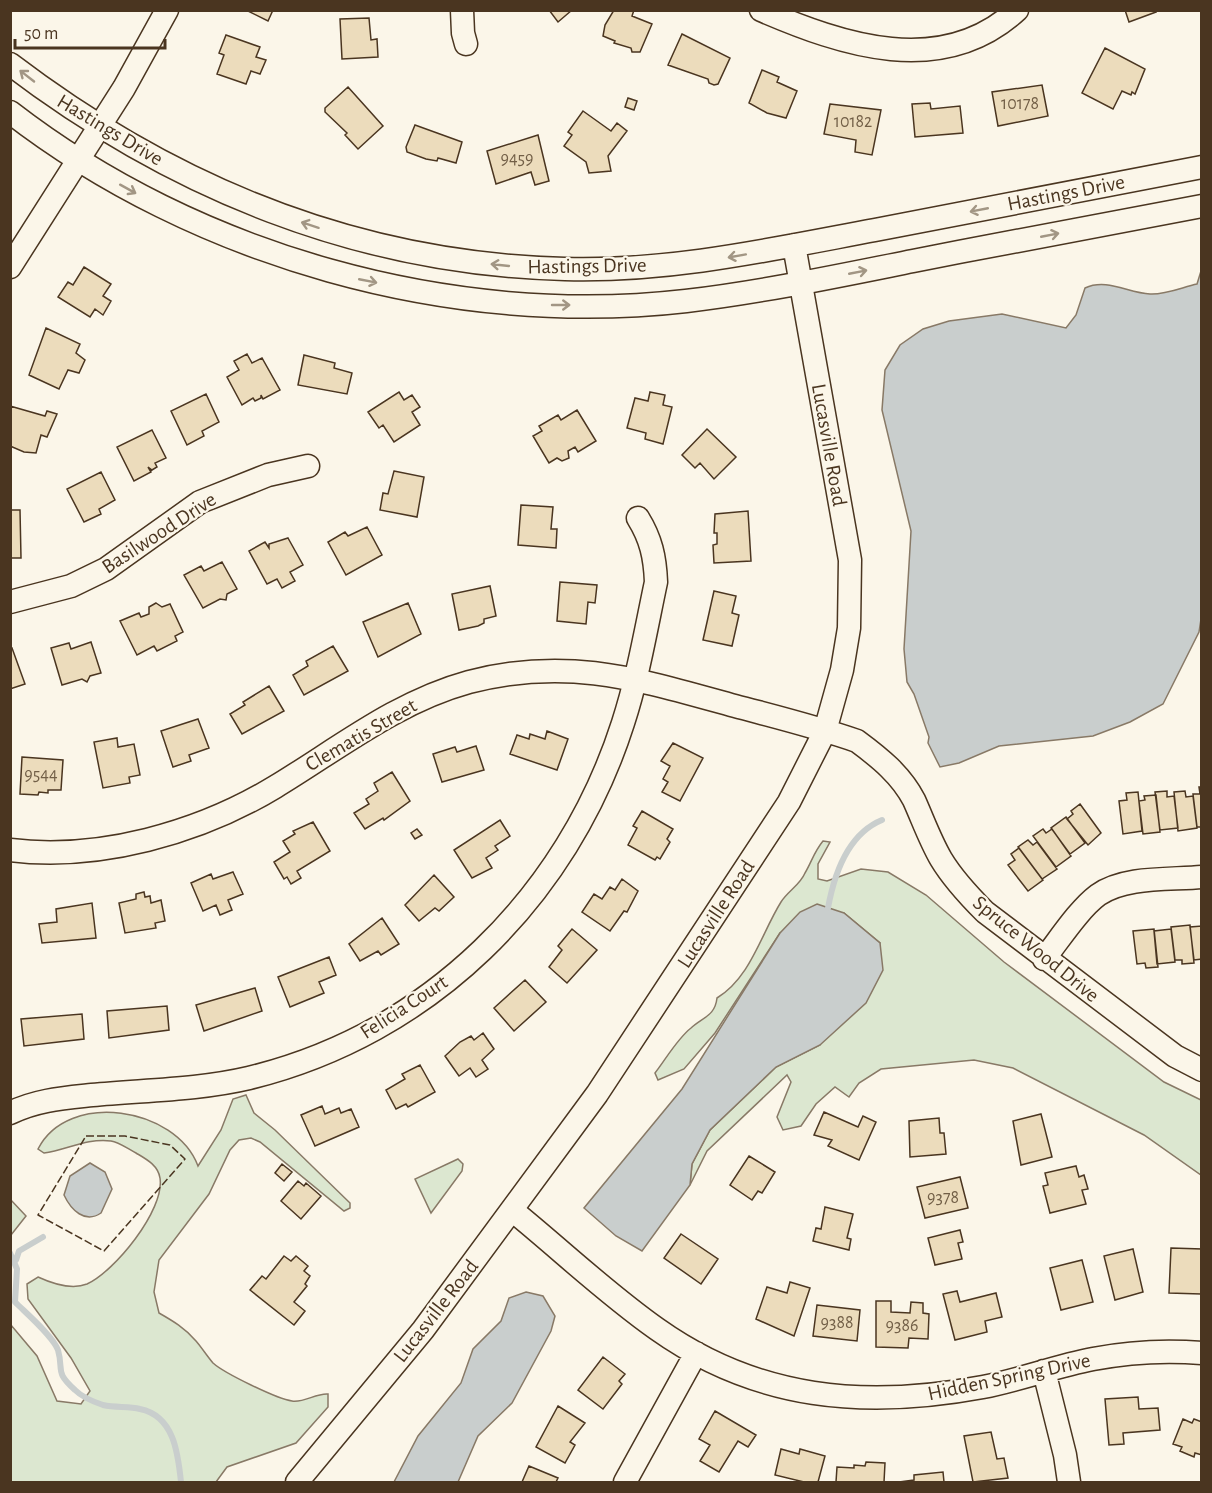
<svg xmlns="http://www.w3.org/2000/svg" width="1212" height="1493" viewBox="0 0 1212 1493" font-family="'Alegreya Sans',sans-serif">
  <style>
    .green { fill: #dce7d0; stroke: #887966; stroke-width: 1.5 }
    .water { fill: #c9cecd; stroke: #887966; stroke-width: 1.5 }
    .lines { fill: none; stroke-linecap: round; stroke-linejoin: round }
    .stream { stroke: #c9cecd; stroke-width: 6 }
    .building { fill: #ecdcbc; stroke: #4a3520; stroke-width: 1.5 }
    .minor-casing { stroke: #4a3520; stroke-width: 25 }
    .minor { stroke: #fbf6e9; stroke-width: 22 }
    .fence { stroke: #4a3520; stroke-width: 1.5; stroke-dasharray: 8 3; stroke-linecap: butt }
    .oneway { stroke: #a29684 }
    .labels { text-anchor: middle; dominant-baseline: central; stroke-width: 4.5; stroke-linejoin: round; paint-order: stroke }
    .number-label { font-size: 18px; fill: #725f47 }
    .street-label { font-size: 21px; fill: #4a3520; stroke: #fbf6e9 }
  </style>
  <rect width="100%" height="100%" fill="#fbf6e9"/>
  <path class="green" d="M823,841L830,842L818,864V879L827,881L861,869L888,872L926,895L1004,962L1164,1082L1201,1100V1175L1144,1135L1013,1068L974,1060L881,1069L859,1083L849,1097L835,1087L816,1104L801,1126L783,1130L777,1117L791,1082L787,1075L707,1151L690,1185L692,1164L710,1130L776,1067L820,1045L880,943L844,913L780,933L715,1033L684,1069L658,1080L655,1073C666,1059 677,1039 691,1028C703,1017 715,1016 717,998C751,977 761,934 781,902C788,891 800,885 805,873C812,861 814,852 823,841Z
    M246,1095L254,1113L275,1130L350,1203V1208L344,1211L260,1142L251,1138L239,1140L230,1150L209,1194L159,1260L154,1292L159,1313C173,1321 185,1328 196,1341C202,1348 207,1356 213,1363C224,1373 277,1399 292,1401C304,1403 316,1393 328,1394V1407L296,1443L227,1467L216,1482H11V1325L37,1356L57,1401L81,1404L90,1391L71,1358L28,1299L27,1284L38,1277C51,1283 72,1290 87,1284C114,1272 165,1210 160,1178C158,1165 146,1159 136,1153C128,1149 119,1142 111,1141C86,1138 67,1150 44,1153L38,1149C68,1090 176,1107 198,1166L221,1130L233,1099Z
    M458,1159L463,1164L462,1171L431,1213L415,1179Z
    M10,1199L26,1216L11,1235H10Z"/>
  <path class="water" d="M1201,271V619L1199,632L1163,704L1130,722L1093,736L999,746L959,763L940,767L928,743L929,737L914,694L907,682L904,649L911,531L882,410L885,370L900,345L923,329L949,321L1002,314L1066,328L1076,315L1085,288C1107,278 1128,293 1150,294C1165,295 1183,287 1197,284Z
    M817,904L844,913L880,943L883,970L866,1003L820,1045L776,1067L710,1130L692,1164L690,1185L642,1251L616,1236L584,1208L682,1089L780,933L800,912Z
    M90,1163L105,1172L112,1189L101,1213C85,1224 71,1210 64,1195L70,1176Z
    M526,1292L543,1296L555,1316L551,1331L512,1403L478,1436L458,1482H394L418,1436L461,1383L473,1349L501,1321L509,1298Z"/>
  <g class="lines">
    <path class="stream" d="M828,908C834,875 848,834 882,820
      M10,1253L17,1269L15,1302C26,1313 53,1336 58,1350C64,1371 54,1371 75,1390C82,1397 94,1402 103,1405C116,1408 128,1406 140,1409C174,1416 178,1453 181,1482
      M16,1260L19,1251L43,1237"/>
  </g>
  <path class="building" d="M246,10H273L268,21Z
    M549,10H572L558,22Z
    M614,10H634L632,16L652,24L640,52H632L631,48L614,43L615,41L603,36L605,25Z
    M1125,10H1155L1156,12L1129,22Z
    M369,18L371,40L377,39L378,57L342,59L340,19Z
    M682,34L730,58L718,84L714,85L709,83L708,79L668,65Z
    M226,35L260,47L256,57L266,60L260,74L251,71L246,84L217,74L224,55L219,53Z
    M1105,48L1145,69L1135,94L1132,92L1131,95L1122,91L1113,109L1082,93Z
    M762,70L779,77L777,82L797,91L786,118L767,113L749,103Z
    M1042,85L1048,116L998,126L992,92Z
    M348,87L383,126L358,149L345,135L347,133L325,112V108Z
    M628,98L637,101L634,110L625,107Z
    M930,103L931,109L960,106L963,133L915,137L912,104Z
    M830,104L881,110L872,155L855,152L856,140L824,134Z
    M583,111L611,131L617,123L627,131L608,156L611,171L589,173L586,162L564,146L572,135L568,132Z
    M415,125L462,142L456,163L438,158L437,161L426,159L407,152L406,147Z
    M538,135L549,181L535,185L531,172L496,184L487,151Z
    M84,267L111,284L103,296L111,301L103,315L95,309L90,317L58,297L68,282L73,285Z
    M46,328L80,344L76,353L85,360L79,373L68,370L59,389L29,375Z
    M247,354L252,363L262,358L280,390L263,399L261,395V398L255,401L253,398L242,405L227,377L239,370L234,361Z
    M304,355L335,363L334,368L352,373L347,394L298,385Z
    M399,392L404,400L412,395L420,407L412,412L420,425L394,442L383,425L379,428L368,412Z
    M650,392L665,395L663,405L672,407L663,444L645,439L646,433L627,428L635,398L648,401Z
    M206,394L219,422L202,431L204,436L187,445L171,411Z
    M10,406L45,416L47,411L57,414L47,437L41,435L36,453L24,452L10,446Z
    M577,410L596,441L578,452L575,447L568,451L569,458L562,461L557,458L549,463L533,436L542,431L539,426L558,415L561,420Z
    M707,429L736,457L714,479L700,463L695,468L682,455Z
    M152,430L166,458L155,463L157,467L152,470L148,467L151,472L134,481L117,447Z
    M394,471L424,477L417,517L380,510L383,493L388,494Z
    M101,472L115,500L99,509L101,514L84,522L67,489Z
    M521,505L553,507L551,529H557L556,548L518,545Z
    M10,510H20L21,558H10Z
    M748,511L751,561L714,563L713,545L717,544V533H714L715,514Z
    M367,527L382,555L346,575L328,542L345,532L348,536Z
    M288,538L303,565L290,572L295,581L282,588L277,579L267,584L249,551L265,542L269,548V544Z
    M222,562L237,589L227,594L226,600L220,599L203,608L184,575L201,566L204,571Z
    M560,582L597,585L595,603L588,602L586,624L557,621Z
    M490,586L496,616L484,619V623L478,626L459,630L452,594Z
    M714,591L736,596L732,613L739,615L732,646L703,640Z
    M156,603L162,607L170,604L183,632L175,636L177,641L157,651L154,646L137,655L120,621L139,613L141,617L149,614V607Z
    M408,603L421,634L378,657L363,622Z
    M91,642L101,673L90,676L87,682L82,679L62,685L51,648L69,643L71,649Z
    M333,646L348,671L304,695L293,675L308,666L306,661Z
    M12,648L25,684L10,689V649Z
    M269,686L284,711L242,734L230,714L245,705L243,702Z
    M198,719L209,748L189,755L191,761L173,767L161,731Z
    M547,731L568,739L557,770L510,754L517,735L529,739L530,734L545,739Z
    M117,738L118,747L134,744L140,775L129,777L130,783L103,788L94,742Z
    M673,743L703,758L680,801L662,792L668,782L663,779L670,766L661,761Z
    M476,746L484,770L442,782L433,754L455,747L457,752Z
    M22,757L63,760L61,790H48V793L39,792L38,795L20,794Z
    M392,772L410,801L384,820L383,818L365,829L354,813L369,804L366,799L378,791L374,783Z
    M1199,787H1202V827H1197L1193,794H1200Z
    M1167,791V797L1174,796L1178,828L1160,830L1155,792Z
    M1185,791L1186,797L1193,796L1197,828L1178,831L1174,792Z
    M1138,792L1142,831L1123,834L1119,801L1127,800L1126,793Z
    M1156,795L1160,832L1143,834L1139,801L1145,800L1144,796Z
    M1080,804L1101,833L1088,845L1067,819L1073,814L1071,811Z
    M642,811L673,829L667,839L670,842L660,859L657,857L655,860L628,845L637,828L633,826Z
    M1066,817L1085,843L1070,854L1051,828Z
    M500,820L510,836L495,846L498,850L486,858L492,868L472,878L454,850Z
    M313,822L330,851L297,871L301,878L291,884L287,877L284,879L274,862L290,852L283,841L295,834L293,831Z
    M417,829L422,835L415,839L411,833Z
    M1043,829L1046,833L1052,829L1071,856L1056,867L1033,836Z
    M1028,840L1033,845L1037,842L1057,869L1042,879L1018,847Z
    M1019,848L1043,880L1028,891L1008,865L1015,860L1011,854Z
    M233,872L243,894L228,900L232,910L220,915L216,905L203,911L191,883L211,874L213,879Z
    M434,875L454,897L439,911L435,908L419,921L405,905Z
    M622,879L638,891L627,912L624,911L610,931L582,912L594,894L602,899L610,887L615,890Z
    M144,892L145,897L150,896L151,903L161,900L165,921L155,923L156,928L125,933L119,903L136,899V894Z
    M92,903L96,938L42,943L39,924L57,922L56,909Z
    M382,918L399,944L381,955L378,951L360,961L349,944Z
    M1190,925L1194,963L1182,964V960H1175L1171,927Z
    M1202,926V959L1194,960L1190,927Z
    M572,929L597,950L567,983L549,967L562,950L558,946Z
    M1154,929L1158,967L1146,968L1145,963L1137,964L1133,931Z
    M1171,929L1175,962L1157,964L1154,931Z
    M329,957L336,975L319,982L324,993L290,1007L278,977Z
    M525,980L546,1002L514,1031L494,1008Z
    M255,988L262,1011L204,1031L196,1005Z
    M167,1006L169,1030L109,1038L107,1011Z
    M82,1014L84,1039L24,1046L21,1019Z
    M483,1033L494,1049L482,1060L488,1069L476,1077L470,1068L459,1076L445,1056L460,1042L471,1036L474,1040Z
    M420,1065L435,1092L408,1107L406,1104L396,1109L386,1090L405,1079L402,1074Z
    M322,1106L325,1114L339,1108L341,1113L351,1109L359,1127L315,1146L301,1115Z
    M824,1112L858,1127L863,1116L876,1122L859,1160L828,1146L832,1140L814,1135Z
    M1041,1114L1052,1157L1021,1165L1013,1121Z
    M939,1118L940,1133H944L946,1154L910,1157L909,1121Z
    M749,1156L775,1172L762,1193L758,1191L752,1200L730,1185Z
    M282,1164L292,1172L284,1181L275,1173Z
    M1076,1166L1079,1177L1084,1175L1088,1189L1082,1190L1086,1204L1050,1213L1043,1186L1048,1185L1045,1173Z
    M960,1177L968,1208L925,1218L917,1187Z
    M298,1181L304,1186L306,1183L321,1196L301,1219L281,1201Z
    M825,1207L853,1214L847,1238L851,1239L849,1250L813,1241L816,1228L821,1229Z
    M960,1230L963,1242L958,1243L962,1259L935,1265L928,1238Z
    M681,1234L718,1259L701,1284L664,1258Z
    M1171,1248L1202,1249L1201,1294L1169,1293Z
    M1133,1249L1143,1292L1115,1300L1104,1256Z
    M284,1256L291,1261L296,1256L308,1266L304,1271L310,1276L305,1284L307,1286L294,1302L305,1311L294,1325L250,1290L262,1276L266,1279Z
    M1082,1260L1093,1302L1061,1310L1050,1268Z
    M790,1282L810,1288L794,1336L756,1319L767,1287L787,1293Z
    M957,1291L960,1302L996,1293L1002,1317L985,1321L987,1332L955,1340L943,1294Z
    M876,1301H891V1312L910,1313L911,1302L923,1303V1313L929,1314L928,1339L909,1338L908,1348L876,1347Z
    M817,1305L860,1310L857,1341L813,1336Z
    M603,1357L625,1374L619,1381L622,1384L603,1409L578,1390Z
    M1138,1397L1139,1409L1158,1408L1160,1430L1123,1433L1124,1444L1109,1445L1105,1399Z
    M558,1406L585,1423L570,1442L575,1445L565,1463L536,1447Z
    M715,1411L756,1435L748,1447L738,1441L719,1472L700,1461L710,1445L699,1439Z
    M1183,1419L1192,1423L1194,1419L1202,1422V1455L1195,1453L1194,1457L1180,1451L1182,1447L1173,1444Z
    M991,1432L997,1459L1004,1458L1008,1478L973,1482L964,1436Z
    M781,1449L799,1454L800,1449L825,1456L818,1482H804L775,1475Z
    M866,1462L885,1463L884,1482H836L837,1467L854,1468V1465L865,1466Z
    M529,1466L558,1478L556,1482H522Z
    M943,1472L944,1482H899L914,1480V1475Z"/>
  <g class="lines">
    <g class="minor-casing">
      <path id="minor" d="M462,10L463,33L466,44
        M761,10C842,45 942,79 1017,10
        M10,64C173,188 359,264 565,269C670,272 773,249 875,230C984,209 1093,188 1202,167
        M10,112C196,256 452,328 686,301C762,292 838,276 913,261C1009,242 1105,224 1202,206
        M10,267L124,88L167,10
        M10,602L71,586L106,569L200,502L268,475L308,466
        M10,850C99,861 199,833 275,787C338,749 396,702 469,682C569,656 640,680 735,706C776,717 817,727 857,741C880,758 901,775 914,800C923,820 930,840 941,859C953,879 969,896 985,912L1175,1056L1202,1070
        M1044,959C1059,940 1079,909 1098,895C1125,876 1170,880 1202,877
        M10,1113C36,1100 64,1098 92,1095C144,1090 198,1090 249,1078C429,1034 567,898 623,723C638,677 646,629 656,582C655,557 651,539 638,518
        M513,1211C561,1250 607,1294 657,1329C757,1400 865,1409 983,1387C1020,1380 1056,1366 1093,1359C1129,1352 1165,1350 1202,1353
        M1044,1371L1065,1455L1069,1482
        M297,1482L423,1330L597,1094L789,802L825,731L842,670L849,628L850,560L794,245
        M625,1482L696,1353"/>
    </g>
    <use href="#minor" class="minor"/>
    <path class="fence" d="M86,1136H125L170,1145L185,1159L104,1251L38,1215Z"/>
  </g>
  <defs><path id="oneway-shaft" d="M-6 0H5M1.5-3L5.5 0L1.5 3" fill="none" stroke-width="1.6" stroke-linecap="round" stroke-linejoin="round" transform="scale(1.5)"/></defs>
  <g class="oneway">
    <use href="#oneway-shaft" transform="translate(27 76) rotate(-142)"/>
    <use href="#oneway-shaft" transform="translate(128 189) rotate(29)"/>
    <use href="#oneway-shaft" transform="translate(979 210) rotate(169)"/>
    <use href="#oneway-shaft" transform="translate(310 225) rotate(-162)"/>
    <use href="#oneway-shaft" transform="translate(1050 235) rotate(-11)"/>
    <use href="#oneway-shaft" transform="translate(737 256) rotate(170)"/>
    <use href="#oneway-shaft" transform="translate(500 265) rotate(-174)"/>
    <use href="#oneway-shaft" transform="translate(858 272) rotate(-11)"/>
    <use href="#oneway-shaft" transform="translate(368 281) rotate(11)"/>
    <use href="#oneway-shaft" transform="translate(561 305)"/>
  </g>
  <g class="labels">
    <g class="number-label">
      <text x="1020" y="104">10178</text>
      <text x="853" y="122">10182</text>
      <text x="517" y="159">9459</text>
      <text x="41" y="775">9544</text>
      <text x="943" y="1198">9378</text>
      <text x="837" y="1323">9388</text>
      <text x="902" y="1326">9386</text>
    </g>
    <g class="street-label">
      <text transform="translate(110 130) rotate(31)">Hastings Drive</text>
      <text transform="translate(1066 193) rotate(-11)">Hastings Drive</text>
      <text transform="translate(587 266) rotate(-1)">Hastings Drive</text>
      <text transform="translate(829 445) rotate(80)">Lucasville Road</text>
      <text transform="translate(159 533) rotate(-33)">Basilwood Drive</text>
      <text transform="translate(361 735) rotate(-30)">Clematis Street</text>
      <text transform="translate(716 914) rotate(-57)">Lucasville Road</text>
      <text transform="translate(1036 949) rotate(39)">Spruce Wood Drive</text>
      <text transform="translate(404 1007) rotate(-33)">Felicia Court</text>
      <text transform="translate(436 1311) rotate(-52)">Lucasville Road</text>
      <text transform="translate(1009 1377) rotate(-12)">Hidden Spring Drive</text>
    </g>
  </g>
  <rect width="1212" height="1493" fill="none" stroke="#4a3520" stroke-width="24"/>
  <path d="M15 39v9h150v-9" fill="none" stroke="#4a3520" stroke-width="3"/>
  <text x="24" y="39" font-size="18" fill="#4a3520" stroke="#fbf6e9" stroke-width="4.5" paint-order="stroke">50 m</text>
</svg>
